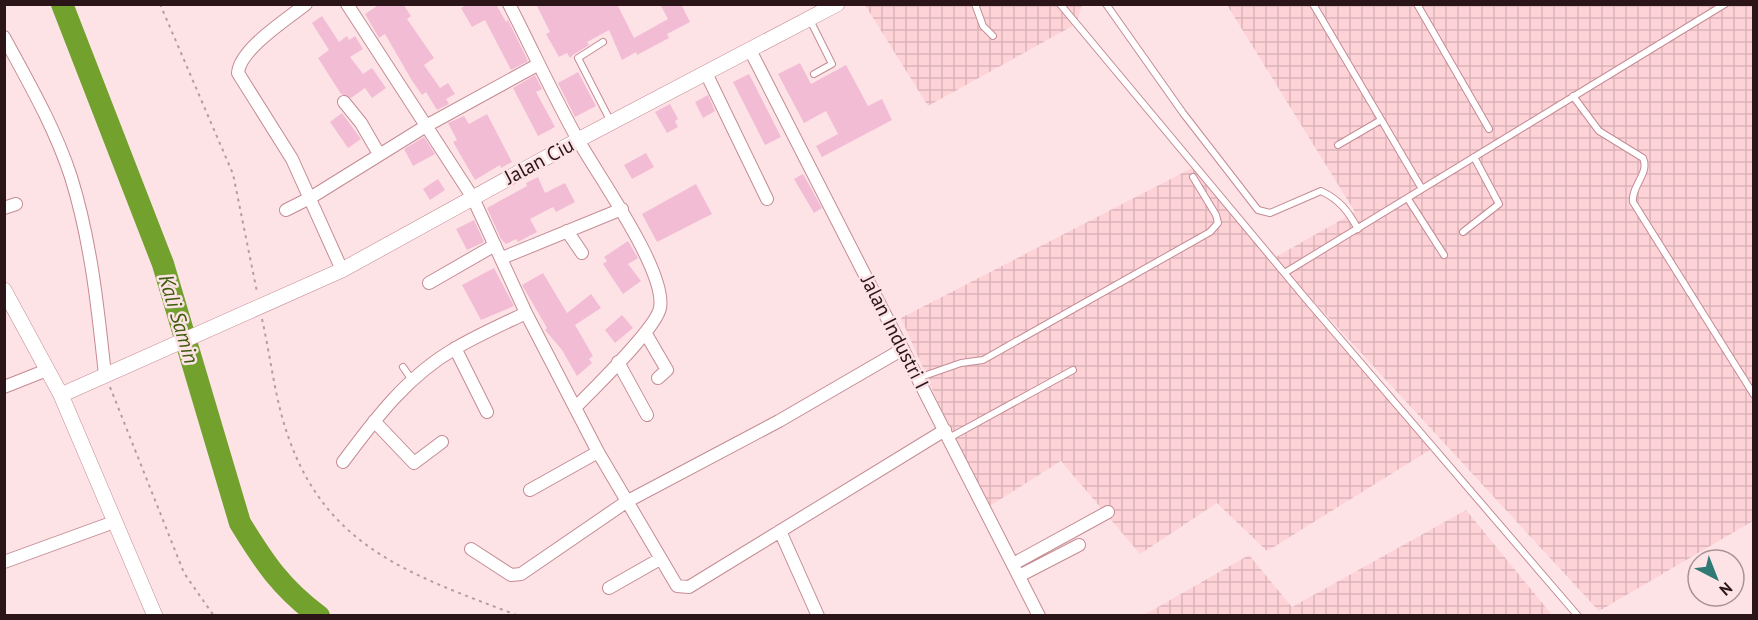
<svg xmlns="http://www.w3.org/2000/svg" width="1758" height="620" viewBox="0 0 1758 620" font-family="'PT Sans',sans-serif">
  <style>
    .industrial { fill: url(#industrial-grid) }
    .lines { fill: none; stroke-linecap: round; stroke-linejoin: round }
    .river { stroke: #72a12e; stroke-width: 22 }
    .building { fill: #f3bcd5 }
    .service-casing { stroke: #c58b94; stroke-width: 8 }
    .minor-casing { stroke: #c58b94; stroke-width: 14 }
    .tertiary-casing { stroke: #c58b94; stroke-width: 16 }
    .path { stroke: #b59ca0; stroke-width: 2; stroke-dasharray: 3 4.5; stroke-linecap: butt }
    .service { stroke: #fff; stroke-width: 6 }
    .minor { stroke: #fff; stroke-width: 12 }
    .tertiary { stroke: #fff; stroke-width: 15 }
    .labels { text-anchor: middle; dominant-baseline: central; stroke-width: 5; stroke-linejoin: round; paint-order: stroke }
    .street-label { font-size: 20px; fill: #2b1519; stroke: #fde3e6 }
    .water-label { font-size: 21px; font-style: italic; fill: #3d5c0b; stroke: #fde3e6 }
  </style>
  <defs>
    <pattern id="industrial-grid" width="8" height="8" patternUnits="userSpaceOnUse" patternTransform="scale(1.5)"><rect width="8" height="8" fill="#fed3d8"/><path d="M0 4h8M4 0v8" fill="none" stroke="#dab4b9"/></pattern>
  </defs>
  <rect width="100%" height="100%" fill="#fde3e6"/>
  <path class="industrial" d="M865,5H1082L1076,24L928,106Z
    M1227,5H1753V521L1599,611L1280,265L1433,448L1267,551L1217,503L1140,554L1061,461L985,509L901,318L1196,166L1274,258L1355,212Z
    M1466,510L1552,615H1144L1249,555L1292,607Z"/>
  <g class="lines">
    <path class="river" d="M62,4L163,264L240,523C264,562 281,588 319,616"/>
  </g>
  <path class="building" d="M380,4H403L411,16L407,19L434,58L424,65L440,88L448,83L455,94L446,99L449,104L437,110L426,92L422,95L411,79L385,34L379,38L365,14Z
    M468,4H496L506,22L508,20L528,61L511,70L485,20L472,27L461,8Z
    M536,4H617L634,38L668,19L660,4H681L690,22L667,34L669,38L637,55L636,52L622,60L609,30L587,42L589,45L573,55L570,58L567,53L559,57L546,34L550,32Z
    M322,16L339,42L347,36L349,40L355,36L363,49L350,57L363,74L372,68L386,88L372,98L365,88L351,98L341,94L318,58L329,50L312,23Z
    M800,63L811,84L846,65L868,106L882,99L892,120L822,157L816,146L838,134L826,111L804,123L778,74Z
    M578,72L596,106L575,117L558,83Z
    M749,74L781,137L765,145L733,82Z
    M535,75L542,89L536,92L555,127L538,136L513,88Z
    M708,95L715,111L703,118L695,102Z
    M670,104L678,119L675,121L678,127L667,133L655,112Z
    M342,113L361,139L348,148L330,122Z
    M487,114L512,162L501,168L500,165L475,180L453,142L457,140L448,123L464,116L469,124Z
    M424,137L435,154L413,166L404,149Z
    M646,153L654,167L632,179L624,165Z
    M803,174L822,208L814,213L794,179Z
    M538,177L545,193L565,183L575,202L556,212L553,207L530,219L537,232L518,242L516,239L506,244L501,239L487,208L527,186L526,183Z
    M438,179L445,190L430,200L423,189Z
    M696,184L712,214L657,242L642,214Z
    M474,220L484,242L467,250L456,229Z
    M628,241L638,258L628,264L641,281L623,294L603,264L607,261L604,257Z
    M494,268L514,306L481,320L462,285Z
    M543,273L567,313L591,294L601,308L575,325L593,356L589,359L592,363L577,376L562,350L545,330L547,328L522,285Z
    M622,315L633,328L615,343L605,330Z"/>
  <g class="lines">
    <g class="service-casing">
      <path id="service" d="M975,4L983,26L993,36
        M1060,4L1306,299L1578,616
        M1106,4L1183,113L1258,210L1270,213L1321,191C1340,200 1348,211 1358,229
        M1313,4L1422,189
        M1417,4L1489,129
        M810,20L832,64L814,74
        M603,42L578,58L611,122
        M1573,96L1599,131L1643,158C1650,173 1631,186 1633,202L1754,395
        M1338,145L1381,120
        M1408,199L1444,255
        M1463,232L1499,204L1474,157
        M1286,272L1725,4
        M403,367L412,380
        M918,378L961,363L983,360L1210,232L1218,223L1216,215L1193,177
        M949,438L1073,370"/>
    </g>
    <g class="minor-casing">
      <path id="minor" d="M306,4C286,20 240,49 238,73L292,159L342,270
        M347,4L473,198L526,313L598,452L677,586L689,587L945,430
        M509,4C532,49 553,95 577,138C596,173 667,271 660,308C656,329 592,390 575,408
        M4,37C29,83 55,128 71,177C91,241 98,309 105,375
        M750,50L1039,616
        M706,73L767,199
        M344,102L361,123L379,154
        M4,208L16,204
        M286,210L310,198L426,126L539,64
        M567,231L582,253
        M502,258L622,209
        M429,283L495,245
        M646,334L667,370L658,378
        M455,348L487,412
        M618,362L647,415
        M4,387L47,370
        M374,421L414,463L442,442
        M343,462C375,419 408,375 456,348C478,335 503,324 526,313
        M530,490L598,452
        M780,531L818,616
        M471,549L511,575L521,574L626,502L779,421L903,349
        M4,562L114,522
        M1013,564L1108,512
        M1019,576L1079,545
        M609,588L660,559"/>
    </g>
    <g class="tertiary-casing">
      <path id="tertiary" d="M4,290L61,395L155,616
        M61,395L342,270L578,140L837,4"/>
    </g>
    <path class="path" d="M160,4L233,174L257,292
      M262,319C269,350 273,382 281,413C316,545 404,572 519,616
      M110,387L184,573L214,616"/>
    <use href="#service" class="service"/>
    <use href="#minor" class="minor"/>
    <use href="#tertiary" class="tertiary"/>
  </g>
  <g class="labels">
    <g class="street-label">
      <text transform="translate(539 161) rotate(-28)">Jalan Ciu</text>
      <text transform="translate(895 332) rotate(63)">Jalan Industri I</text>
    </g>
    <g class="water-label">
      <text transform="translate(179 319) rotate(73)">Kali Samin</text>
    </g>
  </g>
  <rect width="1758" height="620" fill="none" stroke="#2b1519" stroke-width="12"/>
  <g transform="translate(1716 578) rotate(138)"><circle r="28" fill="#fde3e6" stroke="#a99194" stroke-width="1.5"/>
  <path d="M0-4.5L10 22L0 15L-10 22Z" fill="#307974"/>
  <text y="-9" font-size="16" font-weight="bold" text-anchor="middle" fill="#2b1519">N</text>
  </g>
</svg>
